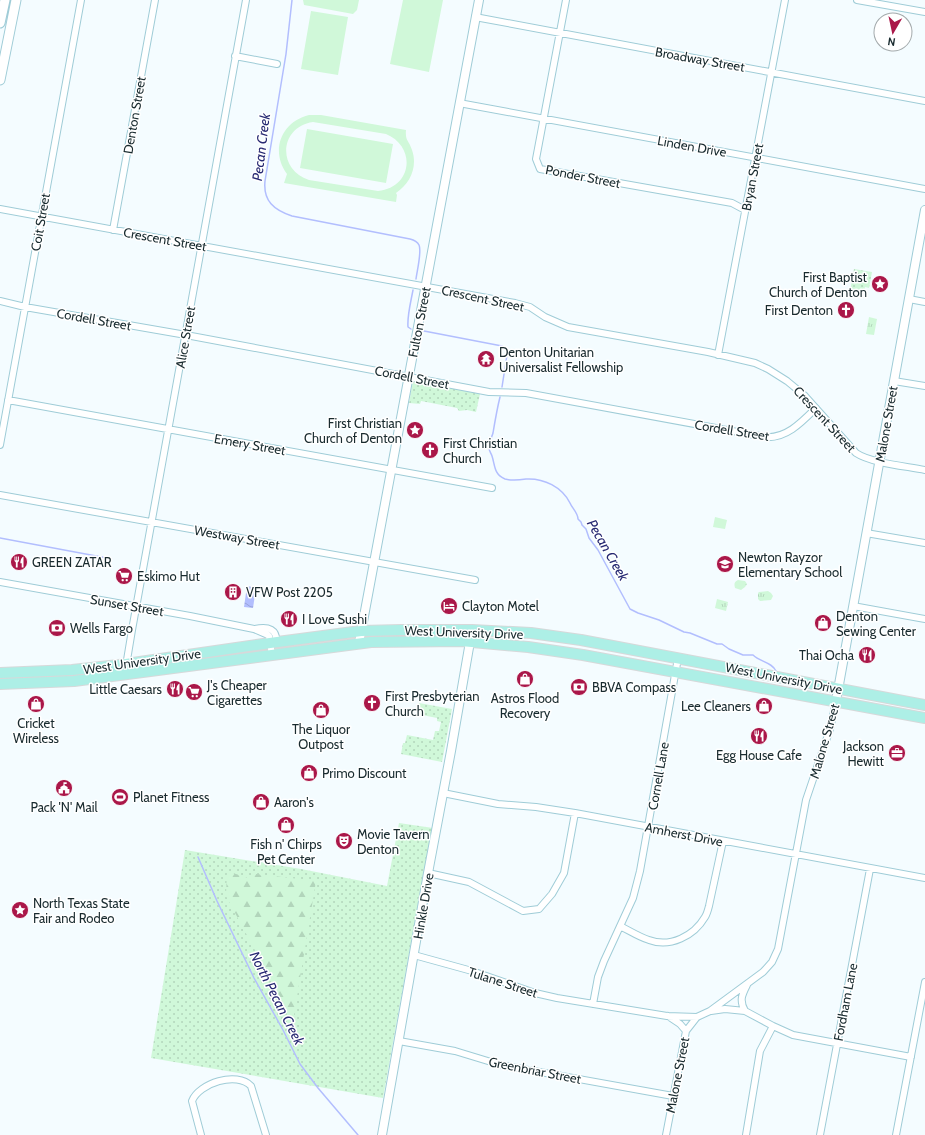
<svg xmlns="http://www.w3.org/2000/svg" width="925" height="1135" viewBox="0 0 925 1135" font-family="Cabin,sans-serif">
  <style>
    .grass { fill: url(#grass-dots) }
    .forest { fill: url(#forest-firs) }
    .park { fill: url(#park-tufts) }
    .garden { fill: #d0f8d9; fill-rule: evenodd }
    .water { fill: url(#water-waves) }
    .lines { fill: none; stroke-linecap: round; stroke-linejoin: round }
    .stream { stroke: #b2befe; stroke-width: 1.5 }
    .minor-casing { stroke: #9fccd7; stroke-width: 8 }
    .tertiary-casing { stroke: #9fccd7; stroke-width: 10 }
    .secondary-casing { stroke: #9fccd7; stroke-width: 11 }
    .primary-casing { stroke: #d6d9da; stroke-width: 12 }
    .minor { stroke: #fff; stroke-width: 6 }
    .tertiary { stroke: #fff; stroke-width: 8 }
    .secondary { stroke: #fff; stroke-width: 9 }
    .primary { stroke: #adefe6; stroke-width: 10 }
    .labels { text-anchor: middle; dominant-baseline: central; stroke-width: 3; stroke-linejoin: round; paint-order: stroke }
    .street-label { font-size: 13px; fill: #192b2f; stroke: #fff }
    .poi-label { font-size: 13px; fill: #192b2f; stroke: #fff; text-anchor: start }
    .water-label { font-size: 14px; font-style: italic; fill: #272972; stroke: #fff }
  </style>
  <defs>
    <pattern id="grass-dots" width="8" height="8" patternUnits="userSpaceOnUse"><rect width="8" height="8" fill="#d0f8d9"/><path d="M2 2h.1M6 6h.1" fill="none" stroke="#b2d5bb" stroke-width="1.8" stroke-linecap="round"/></pattern>
    <pattern id="forest-firs" width="22" height="20" patternUnits="userSpaceOnUse"><rect width="22" height="20" fill="#d0f8d9"/><path d="M5 1l3.5 6h-7zM16 11l3.5 6h-7z" fill="#b2d5bb"/></pattern>
    <pattern id="park-tufts" width="24" height="20" patternUnits="userSpaceOnUse"><rect width="24" height="20" fill="#d0f8d9"/><path d="M3 7l-1-3M5 7V3M7 7l1-3M15 17l-1-3M17 17v-4M19 17l1-3" fill="none" stroke="#b2d5bb"/></pattern>
    <pattern id="water-waves" width="16" height="10" patternUnits="userSpaceOnUse"><rect width="16" height="10" fill="#b2befe"/><path d="M0 5q4-4 8 0t8 0" fill="none" stroke="#98a3da"/></pattern>
  </defs>
  <rect width="100%" height="100%" fill="#f4fcff"/>
  <path class="grass" d="M854,269L872,272L869,288L865,287L864,292L854,290L850,291Z
    M413,381L480,394L476,412L467,410L459,411L457,408L421,401L420,404L409,403Z
    M419,703L452,709L442,762L401,754L403,743H405L407,735L433,740L435,731H439L441,722L437,721V718L417,714Z
    M399,823L433,828L420,892L383,1098L151,1058L185,850L301,869L387,886Z"/>
  <path class="forest" d="M227,871L248,878L256,874L316,881L293,1021L226,896Z"/>
  <path class="park" d="M869,317L877,319L874,335L866,334Z
    M738,580L745,581L747,584L745,587L741,590L735,588C734,584 734,582 738,580Z
    M768,591L771,593L773,596L771,600L760,601L758,599V593L759,592Z
    M717,599L728,602L726,611L715,608Z"/>
  <path class="garden" d="M303,0H359L357,10L353,14L304,5Z
    M403,0H443L429,72L390,64Z
    M311,11L348,17L338,75L301,69Z
    M309,115H321L406,130C405,141 409,140 412,150C418,167 410,184 396,193L397,195L396,202L284,183L287,174C270,151 281,122 309,115ZM313,122L386,134C417,147 412,188 378,191L309,180C277,170 279,127 313,122Z
    M307,129L393,144L386,183L300,168Z
    M715,517L727,520L725,529L713,527Z"/>
  <path class="water" d="M247,586L256,588L253,608L244,607Z"/>
  <g class="lines">
    <path class="stream" d="M292,0L286,54L265,181C263,201 274,210 292,216L410,239C414,240 417,241 419,245C422,251 417,271 416,279
      M411,329L408,327C407,316 411,301 413,290
      M424,331L502,346C506,348 507,350 507,355L502,387
      M500,397C497,409 495,421 493,433C492,437 488,443 489,448C489,451 491,453 492,456C495,465 494,475 505,479C512,481 520,480 526,479C544,478 562,487 570,503C572,508 578,513 578,519L581,522L582,525L586,529L589,538L598,550L630,609L638,613L659,620L684,632L690,633L717,644H722L729,649L743,655H753C760,662 772,662 776,671
      M0,538L107,558L109,559V562
      M198,857L217,901L254,978L283,1030L300,1064L318,1088L358,1135"/>
    <g class="minor-casing">
      <path id="minor" d="M566,0L536,159L540,169L732,203L745,210
        M857,0L925,12
        M475,17L925,101
        M235,56L277,64
        M459,103L925,189
        M0,209L515,303L530,307L545,317L568,327L708,352L755,363L768,369L787,381L804,395L856,453C871,463 905,466 925,470
        M113,230L155,0
        M909,299L925,302
        M0,301L25,307L186,335L489,392L526,393L765,437C786,439 802,422 816,408
        M718,355L785,0
        M894,381L925,386
        M8,400L492,488
        M0,445L81,0
        M0,495L475,580
        M866,533L925,543
        M0,582L190,616L254,629L268,635L269,636L272,655
        M853,606L925,619
        M255,629C268,626 278,629 276,644
        M126,666L132,630L246,0
        M443,793L498,804L536,807L575,813L925,878
        M428,873L469,882L523,911L539,909L552,894L564,873L575,813
        M620,926C630,931 639,937 649,940C670,948 694,936 705,917C707,914 708,910 709,906L723,841
        M414,955L472,971L535,993L557,998L667,1016L697,1017
        M593,1004L598,977L604,961L633,898L640,871L678,658
        M711,1011L725,1009L745,1011L773,1026L793,1035L911,1057
        M745,1011C739,1000 742,995 747,985
        M668,1016L680,1024L686,1031
        M399,1041L455,1051L501,1065L673,1096
        M201,1135L192,1101C199,1083 237,1071 251,1086L266,1135
        M666,1135L686,1031L697,1017L710,1011L763,972L772,962L778,949L806,800L830,729L836,701
        M746,1135L760,1051L773,1026
        M820,1135L870,869
        M896,1135L925,982"/>
    </g>
    <g class="tertiary-casing">
      <path id="tertiary" d="M359,643L479,0
        M836,701L925,210
        M382,1135L428,873L451,751L471,636"/>
    </g>
    <g class="secondary-casing">
      <path id="secondary" d="M0,23L5,0
        M0,80L16,0"/>
    </g>
    <g class="primary-casing">
      <path id="primary" d="M0,673L72,670L119,665L270,643L361,631L401,630H472L531,633L581,640L925,705
        M0,684L74,681L371,642L461,641L528,647L583,655L925,718"/>
    </g>
    <use href="#minor" class="minor"/>
    <use href="#tertiary" class="tertiary"/>
    <use href="#secondary" class="secondary"/>
    <use href="#primary" class="primary"/>
  </g>
  <defs>
    <g id="sight-disc" transform="scale(0.9)"><circle r="9.5" fill="#aa1749" stroke="#fff"/><path d="M0-6L1.8-2.2L6-1.7L2.9 1.2L3.7 5.4L0 3.3L-3.7 5.4L-2.9 1.2L-6-1.7L-1.8-2.2Z" fill="#fff"/></g>
    <g id="church-disc" transform="scale(0.9)"><circle r="9.5" fill="#aa1749" stroke="#fff"/><path d="M-1.2-6h2.4v3.5h3.3v2.4h-3.3V6h-2.4V-.1h-3.3v-2.4h3.3Z" fill="#fff"/></g>
    <g id="temple-disc" transform="scale(0.9)"><circle r="9.5" fill="#aa1749" stroke="#fff"/><path d="M0-6L5-2H3V0L6.5 2.5H4V6H1.5V3h-3V6H-4V2.5H-6.5L-3 0V-2H-5Z" fill="#fff"/></g>
    <g id="restaurant-disc" transform="scale(0.9)"><circle r="9.5" fill="#aa1749" stroke="#fff"/><path d="M-5-6h1v4h1v-4h1v4h1v-4h1v5L-1.5 .5V6h-2V.5L-5-1ZM5-6V6H3V1.5H1.5Q1.5-4 5-6Z" fill="#fff"/></g>
    <g id="school-disc" transform="scale(0.9)"><circle r="9.5" fill="#aa1749" stroke="#fff"/><path d="M0-5L7-2L0 1L-7-2ZM-4 1L0 2.5L4 1V4Q0 6-4 4Z" fill="#fff"/></g>
    <g id="supermarket-disc" transform="scale(0.9)"><circle r="9.5" fill="#aa1749" stroke="#fff"/><path d="M-6-5.5h2.5l.6 2H6L4.5 2H-2.5L-4.4-4H-6ZM-1.5 3.2a1.3 1.3 0 1 0 .1 0ZM3 3.2a1.3 1.3 0 1 0 .1 0Z" fill="#fff"/></g>
    <g id="building-disc" transform="scale(0.9)"><circle r="9.5" fill="#aa1749" stroke="#fff"/><path d="M-4-6H4V6H1V3H-1V6H-4ZM-2.5-4.3h1.7v1.8h-1.7ZM.8-4.3h1.7v1.8H.8ZM-2.5-1h1.7V.8h-1.7ZM.8-1h1.7V.8H.8Z" fill="#fff"/></g>
    <g id="hotel-disc" transform="scale(0.9)"><circle r="9.5" fill="#aa1749" stroke="#fff"/><path d="M-6-4.5h1.5V1H6V5H4.5V3h-9V5H-6ZM-4 0a1.8 1.8 0 1 1 3.6 0ZM.5 0V-2.5h3Q6-2.5 6 0Z" fill="#fff"/></g>
    <g id="shop-disc" transform="scale(0.9)"><circle r="9.5" fill="#aa1749" stroke="#fff"/><path d="M-5-2.5h2.3a2.7 3.5 0 0 1 5.4 0H5L5.5 6h-11ZM-1.5-2.5h3a1.5 2.3 0 0 0-3 0Z" fill="#fff"/></g>
    <g id="bank-disc" transform="scale(0.9)"><circle r="9.5" fill="#aa1749" stroke="#fff"/><path d="M-6-4H6V4H-6ZM0-2.3a2.3 2.3 0 1 0 0 4.6a2.3 2.3 0 1 0 0-4.6Z" fill="#fff"/></g>
    <g id="office-disc" transform="scale(0.9)"><circle r="9.5" fill="#aa1749" stroke="#fff"/><path d="M-6-3h4V-5.5h4V-3h4V5H-6ZM-1-4.5V-3h2v-1.5ZM-6 0V1H6V0Z" fill="#fff"/></g>
    <g id="civic-disc" transform="scale(0.9)"><circle r="9.5" fill="#aa1749" stroke="#fff"/><path d="M-.6-6.5H3V-4.5H.6V-3L4-1V1h2V6H-6V1h2V-1L-.6-3ZM-1.2 2.5V6h2.4V2.5Z" fill="#fff"/></g>
    <g id="stadium-disc" transform="scale(0.9)"><circle r="9.5" fill="#aa1749" stroke="#fff"/><path d="M0-5a6.5 5 0 1 0 0 10a6.5 5 0 1 0 0-10ZM-3.5-1.8h7v3.6h-7Z" fill="#fff"/></g>
    <g id="theatre-disc" transform="scale(0.9)"><circle r="9.5" fill="#aa1749" stroke="#fff"/><path d="M-5-5.5Q0-4 5-5.5V0Q5 5 0 6Q-5 5-5 0ZM-3.3-2.5H-1v1.5H-3.3ZM1-2.5H3.3v1.5H1ZM-2.8 1Q0 5.5 2.8 1Z" fill="#fff"/></g>
  </defs>
  <g fill-rule="evenodd">
    <use href="#sight-disc" x="880" y="284"/>
    <use href="#church-disc" x="846" y="310"/>
    <use href="#temple-disc" x="486" y="359"/>
    <use href="#sight-disc" x="415" y="430"/>
    <use href="#church-disc" x="430" y="450"/>
    <use href="#restaurant-disc" x="19" y="562"/>
    <use href="#school-disc" x="725" y="564"/>
    <use href="#supermarket-disc" x="124" y="576"/>
    <use href="#building-disc" x="233" y="592"/>
    <use href="#hotel-disc" x="449" y="606"/>
    <use href="#restaurant-disc" x="289" y="619"/>
    <use href="#shop-disc" x="823" y="623"/>
    <use href="#bank-disc" x="57" y="628"/>
    <use href="#restaurant-disc" x="867" y="655"/>
    <use href="#shop-disc" x="525" y="679"/>
    <use href="#bank-disc" x="579" y="687"/>
    <use href="#restaurant-disc" x="175" y="689"/>
    <use href="#supermarket-disc" x="194" y="692"/>
    <use href="#church-disc" x="372" y="703"/>
    <use href="#shop-disc" x="36" y="704"/>
    <use href="#shop-disc" x="764" y="706"/>
    <use href="#shop-disc" x="321" y="710"/>
    <use href="#restaurant-disc" x="759" y="736"/>
    <use href="#office-disc" x="897" y="753"/>
    <use href="#shop-disc" x="309" y="773"/>
    <use href="#civic-disc" x="64" y="788"/>
    <use href="#stadium-disc" x="120" y="797"/>
    <use href="#shop-disc" x="261" y="802"/>
    <use href="#shop-disc" x="286" y="825"/>
    <use href="#theatre-disc" x="344" y="841"/>
    <use href="#sight-disc" x="20" y="910"/>
  </g>
  <g class="labels">
    <g class="street-label">
      <text transform="translate(700 59) rotate(10)">Broadway Street</text>
      <text transform="translate(134 115) rotate(-80)">Denton Street</text>
      <text transform="translate(692 146) rotate(10)">Linden Drive</text>
      <text transform="translate(583 176) rotate(11)">Ponder Street</text>
      <text transform="translate(752 177) rotate(-79)">Bryan Street</text>
      <text transform="translate(40 222) rotate(-80)">Coit Street</text>
      <text transform="translate(165 239) rotate(10)">Crescent Street</text>
      <text transform="translate(483 298) rotate(12)">Crescent Street</text>
      <text transform="translate(94 319) rotate(10)">Cordell Street</text>
      <text transform="translate(419 322) rotate(-79)">Fulton Street</text>
      <text transform="translate(185 337) rotate(-80)">Alice Street</text>
      <text transform="translate(412 377) rotate(11)">Cordell Street</text>
      <text transform="translate(825 419) rotate(47)">Crescent Street</text>
      <text transform="translate(886 424) rotate(-80)">Malone Street</text>
      <text transform="translate(732 430) rotate(9)">Cordell Street</text>
      <text transform="translate(250 444) rotate(10)">Emery Street</text>
      <text transform="translate(237 537) rotate(10)">Westway Street</text>
      <text transform="translate(127 605) rotate(10)">Sunset Street</text>
      <text transform="translate(464 632) rotate(2)">West University Drive</text>
      <text transform="translate(142 661) rotate(-8)">West University Drive</text>
      <text transform="translate(784 678) rotate(11)">West University Drive</text>
      <text transform="translate(824 741) rotate(-74)">Malone Street</text>
      <text transform="translate(658 776) rotate(-80)">Cornell Lane</text>
      <text transform="translate(684 834) rotate(11)">Amherst Drive</text>
      <text transform="translate(423 906) rotate(-80)">Hinkle Drive</text>
      <text transform="translate(503 982) rotate(18)">Tulane Street</text>
      <text transform="translate(845 1002) rotate(-79)">Fordham Lane</text>
      <text transform="translate(535 1070) rotate(11)">Greenbriar Street</text>
      <text transform="translate(677 1075) rotate(-79)">Malone Street</text>
    </g>
    <g class="poi-label">
      <text x="867" y="277" text-anchor="end">First Baptist<tspan x="867" dy="15">Church of Denton</tspan></text>
      <text x="833" y="310" text-anchor="end">First Denton</text>
      <text x="499" y="352">Denton Unitarian<tspan x="499" dy="15">Universalist Fellowship</tspan></text>
      <text x="402" y="423" text-anchor="end">First Christian<tspan x="402" dy="15">Church of Denton</tspan></text>
      <text x="443" y="443">First Christian<tspan x="443" dy="15">Church</tspan></text>
      <text x="738" y="557">Newton Rayzor<tspan x="738" dy="15">Elementary School</tspan></text>
      <text x="32" y="562">GREEN ZATAR</text>
      <text x="137" y="576">Eskimo Hut</text>
      <text x="246" y="592">VFW Post 2205</text>
      <text x="462" y="606">Clayton Motel</text>
      <text x="836" y="616">Denton<tspan x="836" dy="15">Sewing Center</tspan></text>
      <text x="302" y="619">I Love Sushi</text>
      <text x="70" y="628">Wells Fargo</text>
      <text x="854" y="655" text-anchor="end">Thai Ocha</text>
      <text x="207" y="685">J's Cheaper<tspan x="207" dy="15">Cigarettes</tspan></text>
      <text x="592" y="687">BBVA Compass</text>
      <text x="162" y="689" text-anchor="end">Little Caesars</text>
      <text x="385" y="696">First Presbyterian<tspan x="385" dy="15">Church</tspan></text>
      <text x="525" y="698" text-anchor="middle">Astros Flood<tspan x="525" dy="15">Recovery</tspan></text>
      <text x="751" y="706" text-anchor="end">Lee Cleaners</text>
      <text x="36" y="723" text-anchor="middle">Cricket<tspan x="36" dy="15">Wireless</tspan></text>
      <text x="321" y="729" text-anchor="middle">The Liquor<tspan x="321" dy="15">Outpost</tspan></text>
      <text x="884" y="746" text-anchor="end">Jackson<tspan x="884" dy="15">Hewitt</tspan></text>
      <text x="759" y="755" text-anchor="middle">Egg House Cafe</text>
      <text x="322" y="773">Primo Discount</text>
      <text x="133" y="797">Planet Fitness</text>
      <text x="274" y="802">Aaron's</text>
      <text x="64" y="807" text-anchor="middle">Pack 'N' Mail</text>
      <text x="357" y="834">Movie Tavern<tspan x="357" dy="15">Denton</tspan></text>
      <text x="286" y="844" text-anchor="middle">Fish n' Chirps<tspan x="286" dy="15">Pet Center</tspan></text>
      <text x="33" y="903">North Texas State<tspan x="33" dy="15">Fair and Rodeo</tspan></text>
    </g>
    <g class="water-label">
      <text transform="translate(261 147) rotate(-83)">Pecan Creek</text>
      <text transform="translate(608 550) rotate(60)">Pecan Creek</text>
      <text transform="translate(277 998) rotate(63)">North Pecan Creek</text>
    </g>
  </g>
  <g transform="translate(893 32) rotate(189)"><circle r="19" fill="#ffffff" stroke="#a3aaac"/>
  <path d="M0-3L7 15L0 10L-7 15Z" fill="#aa1749"/>
  <text y="-6" font-size="11" font-weight="bold" text-anchor="middle" fill="#192b2f">N</text>
  </g>
</svg>
